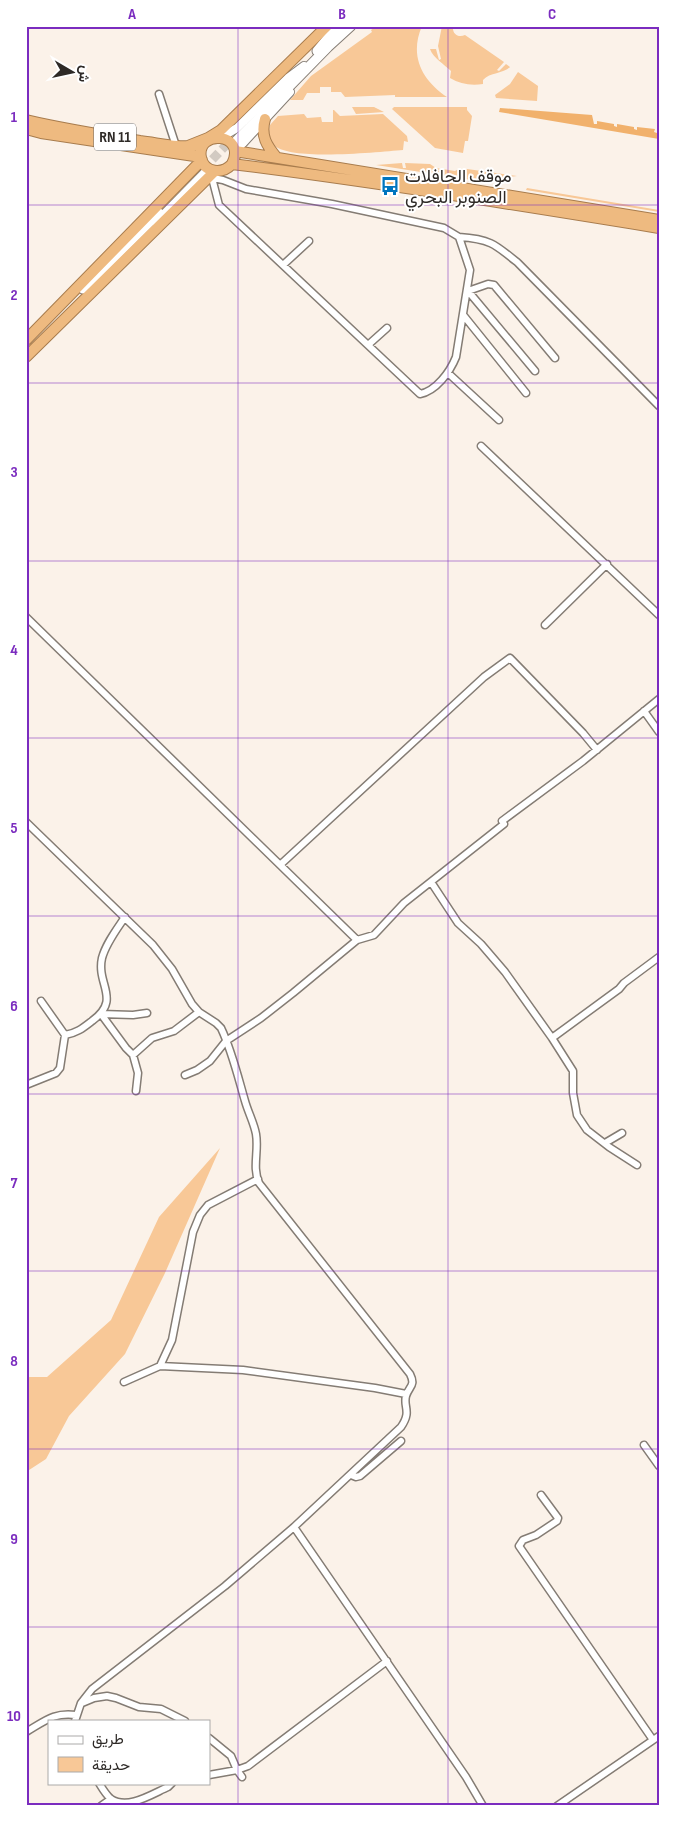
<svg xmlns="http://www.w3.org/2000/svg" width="685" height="1832" viewBox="0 0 685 1832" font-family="'Sofia Sans Condensed',Vazirmatn,sans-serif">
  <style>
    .green { fill: #f8c897 }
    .water { fill: #f1b16c }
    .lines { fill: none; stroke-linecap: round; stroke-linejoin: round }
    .secondary-tunnel { stroke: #d2cac2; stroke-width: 9; stroke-dasharray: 9 4.5; stroke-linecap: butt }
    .minor-casing { stroke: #847c74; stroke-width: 9 }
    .tertiary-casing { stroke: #847c74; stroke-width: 10 }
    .secondary-casing { stroke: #847c74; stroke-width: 11 }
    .trunk-casing { stroke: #a87c4d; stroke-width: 12 }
    .minor { stroke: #fff; stroke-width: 6 }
    .tertiary { stroke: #fff; stroke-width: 8 }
    .secondary { stroke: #fff; stroke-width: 9 }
    .trunk { stroke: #eeba80; stroke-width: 10 }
    .grid { fill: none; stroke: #7b2cbf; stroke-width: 1; stroke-opacity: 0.55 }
    .labels { text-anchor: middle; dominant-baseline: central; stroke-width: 4; stroke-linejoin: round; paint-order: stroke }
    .shield { fill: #fff; stroke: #6d6a68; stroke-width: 1 }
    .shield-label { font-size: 16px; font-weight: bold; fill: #2e2a27 }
    .poi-label { font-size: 18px; fill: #2e2a27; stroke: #fff; text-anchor: start }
    .neatline { fill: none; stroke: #7b2cbf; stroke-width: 2 }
    .grid-label { font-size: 16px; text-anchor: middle; font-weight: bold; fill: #7b2cbf }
  </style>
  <rect width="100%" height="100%" fill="#fbf2e9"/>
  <path class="green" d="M377,26H422C409,56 422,80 447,97H395V95L345,97L341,92H331V87H320V93H307L303,100H290L311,76L372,32L371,30Z
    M442,26H453C452,34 458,38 465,35L504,62L497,70L499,71L506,64L510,67C503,74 490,72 483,80V84C471,86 460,84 450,78L451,71C444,64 433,58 430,49H436L439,60L441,59L438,46Z
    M518,72L538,86L537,101L496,98L495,95L510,84Z
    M352,107H374L384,112L356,114Z
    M394,107H467V110L472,116L468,141H465L463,153L435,148L392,109Z
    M333,110H334L340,116L383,114L407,136L408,142L404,141L403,150C378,152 293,161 275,146C268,140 268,133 270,125L278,116L304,114L307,118L321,117L322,122H333Z
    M402,163L403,168H406L405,163L430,164L436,168L455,171L460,168L517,176L478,181L376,165Z
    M527,188L659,210V212L526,190Z
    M220,1148L165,1273L125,1354L69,1416L46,1459L26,1472V1377H47L111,1320L159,1217Z"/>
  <path class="water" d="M500,108L592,115L594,124H597V121L614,124V126L617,127V124L634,127V129L637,130V127L655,129L654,132L657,133L659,130V139L499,112Z"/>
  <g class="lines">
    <path class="secondary-tunnel" d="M203,169L233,138"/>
    <g class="minor-casing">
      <path id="minor" d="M159,94L176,146
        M211,174L219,205L420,394C436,391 450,372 456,357L470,270L459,237L444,228L332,204L246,189L223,180L213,178
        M459,237C490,239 495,244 518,263L659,406
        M283,265L309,241
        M464,316L526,393
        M368,345L387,328
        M535,371L468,291L488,284L494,285L555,358
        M448,373L499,420
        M481,446L659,615
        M26,617L357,940
        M545,625L607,564
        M644,711L659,732
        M502,821L583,761L659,699
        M26,822L153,945L172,969L192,1004L199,1012L216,1023L221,1028C232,1051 238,1077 245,1101C248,1112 254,1123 256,1134C259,1151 252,1167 259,1183L410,1374C416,1386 409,1386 406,1396C403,1407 412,1411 401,1427L294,1527L225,1586L92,1689L81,1703L75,1721
        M280,865L484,677L510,658L583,733L597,750
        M431,882L458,923L481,944L505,972L552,1038L573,1071V1093L577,1115L587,1130L609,1147L637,1165
        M101,1014L126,1048L133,1055L138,1073L136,1091
        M101,1014L133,1015L147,1013
        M65,1035C77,1033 83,1028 92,1021C122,999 96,985 102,958C106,943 117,929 125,917
        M552,1038L619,989L624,983L659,957
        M133,1055L152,1038L174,1031L199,1012
        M185,1075L197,1070L210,1061L226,1041L261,1018L293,993L357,940L374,935L404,903L504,824
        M26,1085L56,1073L60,1068L65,1035L41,1001
        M605,1143L622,1133
        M160,1366L172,1340L193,1232L200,1215L208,1205L258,1179
        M124,1382L160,1366L243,1370L375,1388L406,1394
        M644,1445L659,1466
        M351,1475L356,1477L360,1476L401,1441
        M541,1495L558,1518L557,1521L536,1535L523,1540L519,1546L653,1740
        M294,1527L466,1777L483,1806
        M82,1703L94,1698L107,1696L116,1698L139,1707L161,1709L185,1721
        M26,1732C45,1721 54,1712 76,1715
        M209,1738L231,1756L237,1770L248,1766L387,1661
        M209,1775L237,1770L242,1777
        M99,1783C102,1788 106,1795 111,1799C128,1810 152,1794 168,1787L172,1783
        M101,1806L111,1799
        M557,1806L659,1736"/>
    </g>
    <g class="tertiary-casing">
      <path id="tertiary" d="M220,138L237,128L288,78L304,66
        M235,150L243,143L290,92"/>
    </g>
    <g class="secondary-casing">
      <path id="secondary" d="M317,51L338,26
        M236,141L328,47L351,26
        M157,222L206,172
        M83,289L159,213"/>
    </g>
    <g class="trunk-casing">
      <path id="trunk" d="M265,119C260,136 267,146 277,158
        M26,120C64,129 102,135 140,141C158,143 176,148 194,146
        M26,129L41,133L201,157
        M188,146L208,138L221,130L327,26
        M235,151L659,220
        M232,164C248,132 195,129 201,158C205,174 223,174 232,164C375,182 517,205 659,228
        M26,340L202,160
        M26,357L215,171"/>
    </g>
    <use href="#minor" class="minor"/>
    <use href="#tertiary" class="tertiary"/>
    <use href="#secondary" class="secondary"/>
    <use href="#trunk" class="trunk"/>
  </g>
  <path class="grid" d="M238,26V1806M448,26V1806M26,205H659M26,383H659M26,561H659M26,738H659M26,916H659M26,1094H659M26,1271H659M26,1449H659M26,1627H659"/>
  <defs>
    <g id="bus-bare" transform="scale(1.5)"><path d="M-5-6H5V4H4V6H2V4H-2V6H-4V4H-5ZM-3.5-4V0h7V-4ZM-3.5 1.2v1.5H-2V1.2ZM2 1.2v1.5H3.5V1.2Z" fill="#0075bf" stroke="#fff" stroke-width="2.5" paint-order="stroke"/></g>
  </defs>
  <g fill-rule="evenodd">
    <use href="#bus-bare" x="390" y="186"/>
  </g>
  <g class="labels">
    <rect class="shield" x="94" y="123.5" width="42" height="27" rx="4"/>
    <g class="shield-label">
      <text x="115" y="137">RN 11</text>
    </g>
    <g class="poi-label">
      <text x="405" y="176">موقف الحافلات<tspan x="405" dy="21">الصنوبر البحري</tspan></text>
    </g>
  </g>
  <rect width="685" height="1832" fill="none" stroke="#ffffff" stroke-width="55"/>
  <rect x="48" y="1720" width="162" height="65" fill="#ffffff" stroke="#abaaa9"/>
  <rect x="58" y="1736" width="25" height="8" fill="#ffffff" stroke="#abaaa9"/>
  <text x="92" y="1744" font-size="15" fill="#2e2a27">طريق</text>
  <rect x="58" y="1757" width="25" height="15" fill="#f8c897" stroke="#abaaa9"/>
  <text x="92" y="1770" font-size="15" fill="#2e2a27">حديقة</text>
  <g transform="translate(72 72) rotate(99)" stroke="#ffffff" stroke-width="4" paint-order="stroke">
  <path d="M0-4L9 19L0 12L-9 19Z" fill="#2e2a27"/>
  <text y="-8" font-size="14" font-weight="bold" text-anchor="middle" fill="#2e2a27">ش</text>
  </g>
  <rect x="28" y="28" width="630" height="1776" class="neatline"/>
  <g class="grid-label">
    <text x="132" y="19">A</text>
    <text x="342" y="19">B</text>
    <text x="552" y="19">C</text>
    <text x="14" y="122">1</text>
    <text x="14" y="300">2</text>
    <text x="14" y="477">3</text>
    <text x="14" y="655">4</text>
    <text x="14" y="833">5</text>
    <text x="14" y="1011">6</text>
    <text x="14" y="1188">7</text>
    <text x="14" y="1366">8</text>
    <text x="14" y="1544">9</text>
    <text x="14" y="1721">10</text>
  </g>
</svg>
